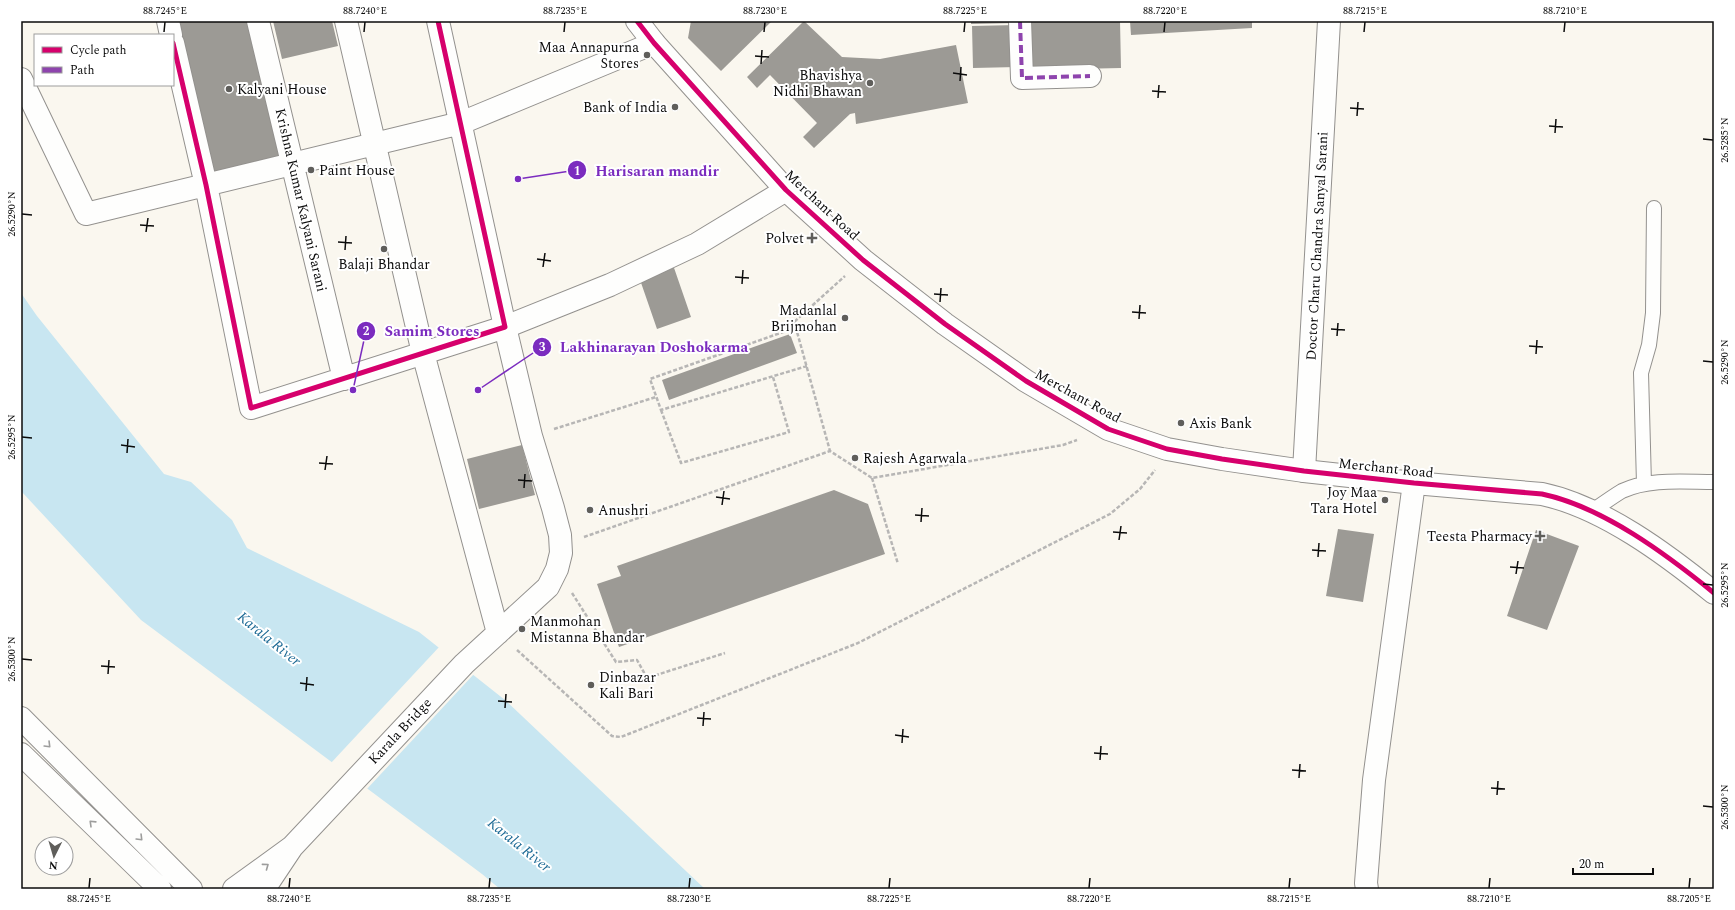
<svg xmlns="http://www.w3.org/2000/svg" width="1735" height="910" viewBox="0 0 1735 910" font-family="Spectral,serif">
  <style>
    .water { fill: #c8e6f1 }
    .pier { fill: #faf7ef }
    .building { fill: #9c9a95 }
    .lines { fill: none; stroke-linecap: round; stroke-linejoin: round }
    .service-casing { stroke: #93918e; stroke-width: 16 }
    .minor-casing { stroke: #93918e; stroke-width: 24 }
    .tertiary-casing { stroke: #93918e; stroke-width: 24 }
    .path { stroke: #b7b6b5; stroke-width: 2.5; stroke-dasharray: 4 2; stroke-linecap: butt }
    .service { stroke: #fefefd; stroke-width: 14 }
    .minor { stroke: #fefefd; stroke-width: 22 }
    .tertiary { stroke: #fefefd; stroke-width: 22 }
    .quiet { stroke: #8e44ad; stroke-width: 4; stroke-dasharray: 8 4; stroke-linecap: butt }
    .cycleway-casing { stroke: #fff; stroke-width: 8 }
    .cycleway { stroke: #d6006c; stroke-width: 5 }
    .oneway { stroke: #9d9d9c }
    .ticks { fill: none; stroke: #0b0b0b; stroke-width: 1.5 }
    .poi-dot { fill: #5f5e5b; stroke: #fff; stroke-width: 1.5 }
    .labels { text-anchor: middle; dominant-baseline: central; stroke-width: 4; stroke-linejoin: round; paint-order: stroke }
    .poi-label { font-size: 14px; fill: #0b0b0b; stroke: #fff; text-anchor: end }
    .street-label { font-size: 14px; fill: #0b0b0b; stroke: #fff }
    .water-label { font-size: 15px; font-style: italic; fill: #1d6a95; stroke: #fff }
    .leader { fill: none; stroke: #7b2cbf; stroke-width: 1.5 }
    .callout-dot { fill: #7b2cbf; stroke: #fff; stroke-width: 1.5 }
    .mark-label { font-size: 12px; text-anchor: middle; font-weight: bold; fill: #fff }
    .callout-label { font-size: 15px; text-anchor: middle; font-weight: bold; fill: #7b2cbf; stroke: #fff; stroke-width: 4; stroke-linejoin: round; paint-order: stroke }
    .neatline { fill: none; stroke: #0b0b0b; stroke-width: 1.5 }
    .ticks-label { font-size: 10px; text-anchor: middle; fill: #0b0b0b }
  </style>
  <rect width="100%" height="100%" fill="#faf7ef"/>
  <path class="water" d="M21,293L37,316L164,474L191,482L232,520L247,548L419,632L505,700L705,889H500L482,874L141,620L21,491Z"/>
  <path class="pier" d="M440,646L474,674L366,790L330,764Z"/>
  <path class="building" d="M178,21H247L280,158L214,173Z
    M273,21H332L338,46L282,59Z
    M691,21H772L721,71L688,38Z
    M804,21L842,57L880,59L956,45L968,103L856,124L855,113L850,114L814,148L803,137L817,123L770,75L757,88L747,77Z
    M971,21H1016V23L971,24Z
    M1029,21H1120L1121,68L1031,70Z
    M1130,21H1252V28L1131,35Z
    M1016,25L1017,67L973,68L972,26Z
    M672,262L691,317L657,329L638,274Z
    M790,334L797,353L669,400L662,380Z
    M522,445L535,495L479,509L467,459Z
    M834,490L868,504L885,554L619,647L597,584L621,576L617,566Z
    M1338,529L1374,534L1363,602L1326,596Z
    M1536,530L1579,546L1547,630L1507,616Z"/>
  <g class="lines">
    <g class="service-casing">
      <path id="service" d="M1644,484L1641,373L1649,345L1653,313L1654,208
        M1591,512C1601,505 1612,497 1622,491C1649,478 1685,482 1714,482"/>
    </g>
    <g class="minor-casing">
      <path id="minor" d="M168,21L171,35
        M258,21L344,379
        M346,21L423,353L498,633
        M1020,21L1022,78L1090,76
        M173,43L206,185L251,408L505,327L438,21
        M21,79L86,214L461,123L654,43
        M1304,471L1329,21
        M292,847L464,664L548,587L557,569L561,553L560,535L553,508L531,436L505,327L610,285L697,244L786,190
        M234,889L292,847L264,889
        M1367,889L1366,883L1374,780L1414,483"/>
    </g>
    <g class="tertiary-casing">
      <path id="tertiary" d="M637,21L654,43L786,190L863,260L945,324L1026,381L1108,429L1167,449L1222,459L1304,471L1414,483L1542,494C1603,507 1666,554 1714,593
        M21,718L191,889
        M21,754L160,889"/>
    </g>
    <path class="path" d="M794,321L830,451
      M807,366L661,410L650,379L783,332L845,276
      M661,410L681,463L789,432L773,377
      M554,429L656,397
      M872,478L898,564
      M584,537L830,451L872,478L1063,445L1077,440
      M572,593L616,662L637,660L647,678L725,653
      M517,650L612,736L621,737L858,643L1110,514L1140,489L1155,470"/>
    <use href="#service" class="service"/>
    <use href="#minor" class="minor"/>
    <use href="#tertiary" class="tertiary"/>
    <path class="quiet" d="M1020,21L1022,78L1090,76"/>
    <g class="cycleway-casing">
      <path id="cycleway" d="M637,21L654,43L786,190L863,260L945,324L1026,381L1108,429L1167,449L1222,459L1304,471L1414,483L1542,494C1603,507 1666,554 1714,593
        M173,43L206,185L251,408L505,327L438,21"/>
    </g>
    <use href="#cycleway" class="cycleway"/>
  </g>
  <defs><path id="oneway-chevron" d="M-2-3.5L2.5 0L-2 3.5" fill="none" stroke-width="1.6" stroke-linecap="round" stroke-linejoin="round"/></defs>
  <g class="oneway">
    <use href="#oneway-chevron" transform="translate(48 745) rotate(45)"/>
    <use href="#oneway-chevron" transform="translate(92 823) rotate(-136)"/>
    <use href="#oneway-chevron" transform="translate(140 838) rotate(45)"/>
    <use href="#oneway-chevron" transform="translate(266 866) rotate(-36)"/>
  </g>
  <path class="ticks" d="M164,32L165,22M364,32L365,22M564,32L565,22M764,32L765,22M964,32L965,22M1164,32L1165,22M1364,32L1365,22M1564,32L1565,22M755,56L769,57M761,64L762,50M953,73L967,75M960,81L961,67M1152,91L1166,92M1158,98L1159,85M1350,108L1364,109M1357,116L1358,102M1549,126L1563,127M1555,133L1556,119M1703,139L1713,140M22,214L32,215M140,225L154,226M146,232L148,218M338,242L352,243M345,250L346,236M537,259L551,261M543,267L545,253M735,277L749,278M742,284L743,270M934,294L948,295M940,302L941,288M1132,312L1146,313M1139,319L1140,305M1331,329L1345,330M1337,336L1338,323M1529,346L1543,347M1536,354L1537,340M1703,361L1713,362M22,437L32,438M121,445L135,447M127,453L128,439M319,463L333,464M325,470L327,456M518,480L532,481M524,488L525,474M716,497L730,499M722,505L724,491M915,515L929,516M921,522L922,508M1113,532L1127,533M1119,540L1121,526M1312,550L1326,551M1318,557L1319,543M1510,567L1524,568M1516,574L1518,561M1703,584L1713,585M22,659L32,660M101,666L115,667M108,674L109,660M300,683L314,685M306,691L307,677M498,701L512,702M505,708L506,694M697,718L711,719M703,726L704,712M895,735L909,737M902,743L903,729M1094,753L1108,754M1100,760L1101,746M1292,770L1306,771M1299,778L1300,764M1491,788L1505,789M1497,795L1498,781M1703,806L1713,807M89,888L90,878M289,888L290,878M489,888L490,878M689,888L690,878M889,888L890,878M1089,888L1090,878M1289,888L1290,878M1489,888L1490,878M1689,888L1690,878"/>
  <g class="poi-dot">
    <circle cx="647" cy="55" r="4"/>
    <circle cx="870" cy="83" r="4"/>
    <circle cx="229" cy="89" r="4"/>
    <circle cx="675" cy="107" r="4"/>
    <circle cx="311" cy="170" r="4"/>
    <path d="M810 232h4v4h4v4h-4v4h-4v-4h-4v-4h4z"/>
    <circle cx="384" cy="249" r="4"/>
    <circle cx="845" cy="318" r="4"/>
    <circle cx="1181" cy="423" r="4"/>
    <circle cx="855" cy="458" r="4"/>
    <circle cx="1385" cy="500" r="4"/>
    <circle cx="590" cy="510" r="4"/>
    <path d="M1538 530h4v4h4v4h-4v4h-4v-4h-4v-4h4z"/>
    <circle cx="522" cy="629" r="4"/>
    <circle cx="591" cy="685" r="4"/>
  </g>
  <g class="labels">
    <g class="poi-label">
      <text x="639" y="47">Maa Annapurna<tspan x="639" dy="16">Stores</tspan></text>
      <text x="862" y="75">Bhavishya<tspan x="862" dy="16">Nidhi Bhawan</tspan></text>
      <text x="237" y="89" text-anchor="start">Kalyani House</text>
      <text x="667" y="107">Bank of India</text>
      <text x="319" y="170" text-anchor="start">Paint House</text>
      <text x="804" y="238">Polvet</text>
      <text x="384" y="264" text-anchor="middle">Balaji Bhandar</text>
      <text x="837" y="310">Madanlal<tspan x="837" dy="16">Brijmohan</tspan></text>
      <text x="1189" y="423" text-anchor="start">Axis Bank</text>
      <text x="863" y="458" text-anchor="start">Rajesh Agarwala</text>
      <text x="1377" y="492">Joy Maa<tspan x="1377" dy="16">Tara Hotel</tspan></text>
      <text x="598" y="510" text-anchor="start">Anushri</text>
      <text x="1532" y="536">Teesta Pharmacy</text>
      <text x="530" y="621" text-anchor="start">Manmohan<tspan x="530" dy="16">Mistanna Bhandar</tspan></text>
      <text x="599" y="677" text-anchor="start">Dinbazar<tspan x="599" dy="16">Kali Bari</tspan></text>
    </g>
    <g class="street-label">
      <text transform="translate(301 200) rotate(77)">Krishna Kumar Kalyani Sarani</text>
      <text transform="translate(822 205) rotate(43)">Merchant Road</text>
      <text transform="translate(1317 246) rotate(-87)">Doctor Charu Chandra Sanyal Sarani</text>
      <text transform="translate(1078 396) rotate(29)">Merchant Road</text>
      <text transform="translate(1386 468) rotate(6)">Merchant Road</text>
      <text transform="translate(400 731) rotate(-47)">Karala Bridge</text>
    </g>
    <g class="water-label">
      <text transform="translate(269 639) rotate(39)">Karala River</text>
      <text transform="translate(519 845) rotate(39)">Karala River</text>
    </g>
  </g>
  <path class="leader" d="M518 179L577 170M353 390L366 331M478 390L542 347"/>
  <g class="callout-dot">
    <circle cx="518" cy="179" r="4"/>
    <circle cx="353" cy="390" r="4"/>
    <circle cx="478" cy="390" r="4"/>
    <circle cx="577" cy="170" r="10"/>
    <circle cx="366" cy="331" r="10"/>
    <circle cx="542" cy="347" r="10"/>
  </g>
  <g class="mark-label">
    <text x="577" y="175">1</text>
    <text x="366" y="335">2</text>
    <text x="542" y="351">3</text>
  </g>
  <g class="callout-label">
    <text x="657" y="176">Harisaran mandir</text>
    <text x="432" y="336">Samim Stores</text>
    <text x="654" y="352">Lakhinarayan Doshokarma</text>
  </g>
  <rect width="1735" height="910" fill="none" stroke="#ffffff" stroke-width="44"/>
  <rect x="34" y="34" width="140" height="52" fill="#ffffff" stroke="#9d9d9d"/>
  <rect x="42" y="47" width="20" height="6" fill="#d6006c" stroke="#9d9d9d"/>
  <text x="70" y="54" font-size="12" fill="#0b0b0b">Cycle path</text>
  <rect x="42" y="67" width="20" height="6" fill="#8e44ad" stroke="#9d9d9d"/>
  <text x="70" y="74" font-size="12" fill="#0b0b0b">Path</text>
  <g transform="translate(54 856) rotate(185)"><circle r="19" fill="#ffffff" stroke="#9d9d9d"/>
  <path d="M0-3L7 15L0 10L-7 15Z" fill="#5f5e5b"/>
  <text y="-6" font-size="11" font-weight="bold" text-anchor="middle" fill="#0b0b0b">N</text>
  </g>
  <path d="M1573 868v6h80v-6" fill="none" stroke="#0b0b0b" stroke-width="2"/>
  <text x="1579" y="868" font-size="12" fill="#0b0b0b" stroke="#ffffff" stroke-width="3" paint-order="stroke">20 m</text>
  <rect x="22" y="22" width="1691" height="866" class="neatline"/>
  <g class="ticks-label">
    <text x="165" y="14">88.7245°E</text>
    <text x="365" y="14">88.7240°E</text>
    <text x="565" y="14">88.7235°E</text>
    <text x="765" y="14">88.7230°E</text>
    <text x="965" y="14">88.7225°E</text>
    <text x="1165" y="14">88.7220°E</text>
    <text x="1365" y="14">88.7215°E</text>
    <text x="1565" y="14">88.7210°E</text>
    <text transform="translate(1724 140) rotate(-90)" y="4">26.5285°N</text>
    <text transform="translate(11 214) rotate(-90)" y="4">26.5290°N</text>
    <text transform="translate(1724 362) rotate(-90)" y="4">26.5290°N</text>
    <text transform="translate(11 437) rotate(-90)" y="4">26.5295°N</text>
    <text transform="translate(1724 585) rotate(-90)" y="4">26.5295°N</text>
    <text transform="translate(11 659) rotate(-90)" y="4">26.5300°N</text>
    <text transform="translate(1724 807) rotate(-90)" y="4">26.5300°N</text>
    <text x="89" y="902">88.7245°E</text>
    <text x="289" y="902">88.7240°E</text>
    <text x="489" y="902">88.7235°E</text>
    <text x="689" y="902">88.7230°E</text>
    <text x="889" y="902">88.7225°E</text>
    <text x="1089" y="902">88.7220°E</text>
    <text x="1289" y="902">88.7215°E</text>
    <text x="1489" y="902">88.7210°E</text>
    <text x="1689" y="902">88.7205°E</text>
  </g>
</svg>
